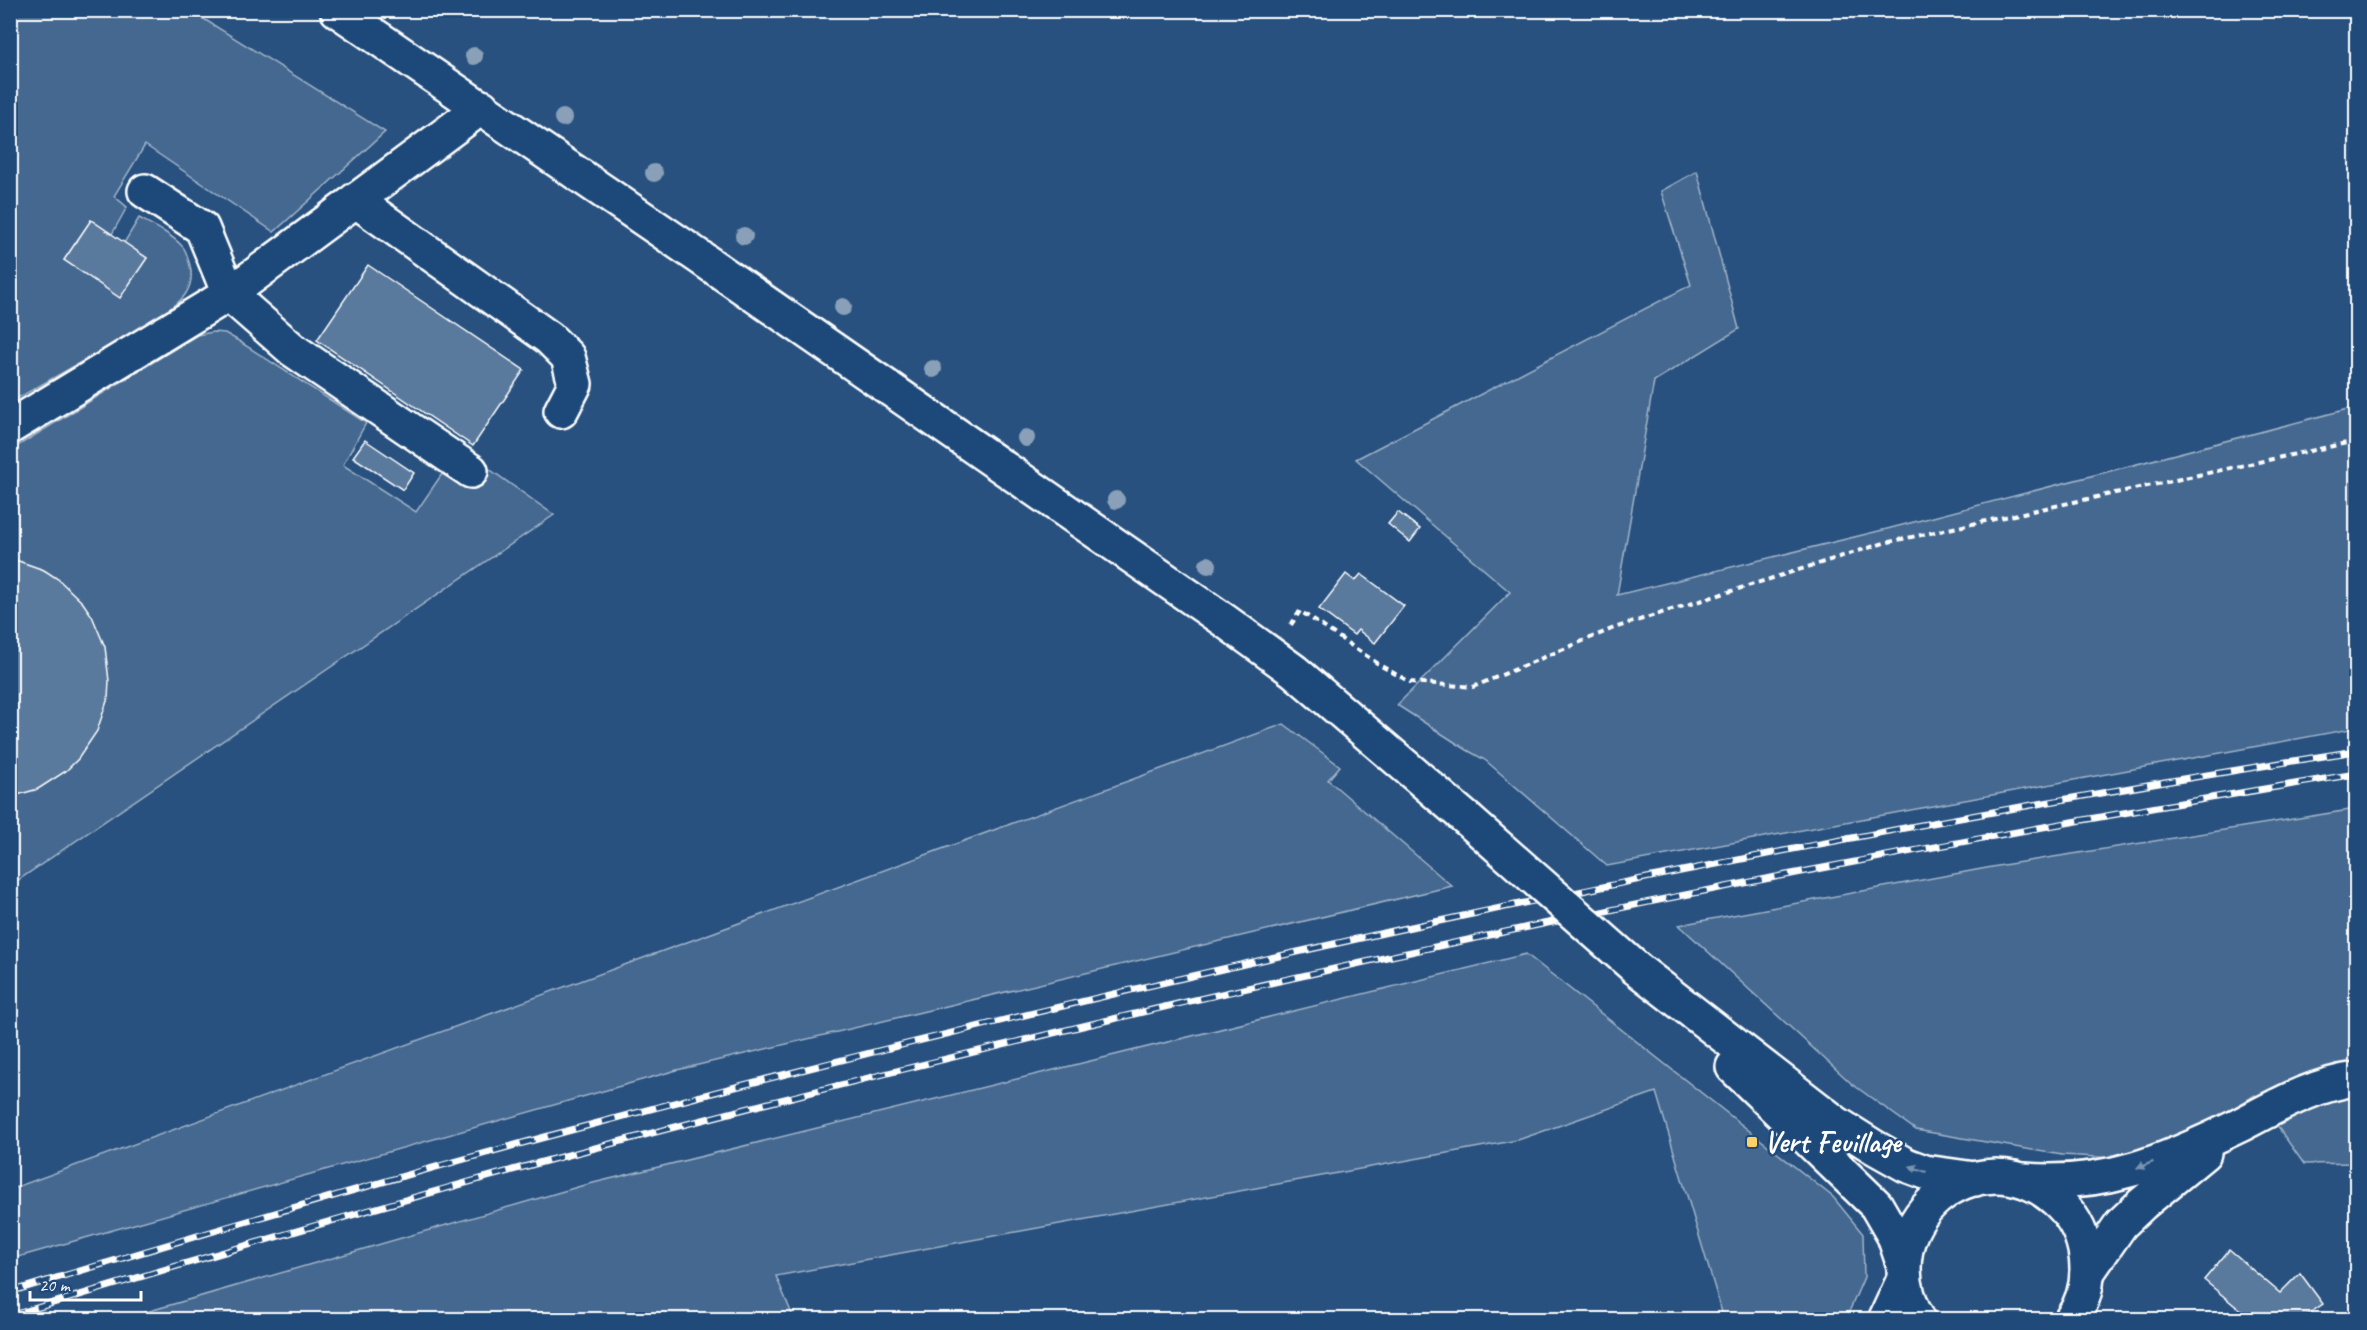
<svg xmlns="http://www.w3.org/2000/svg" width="2367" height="1330" viewBox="0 0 2367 1330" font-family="Caveat,sans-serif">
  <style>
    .green { fill: #446890; stroke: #a2b4c8; stroke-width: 1.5 }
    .building { fill: #5a7a9d; stroke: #fff; stroke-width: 1.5 }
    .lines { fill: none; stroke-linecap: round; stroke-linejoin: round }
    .minor-casing { stroke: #fff; stroke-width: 38 }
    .major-casing { stroke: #fff; stroke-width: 38 }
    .path { stroke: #fff; stroke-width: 4; stroke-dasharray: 6 4.5; stroke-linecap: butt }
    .minor { stroke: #1f4a7a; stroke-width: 33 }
    .major { stroke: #1f4a7a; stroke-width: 33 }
    .rail-casing { stroke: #fff; stroke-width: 7 }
    .rail { stroke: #1f4a7a; stroke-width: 4.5; stroke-dasharray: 14; stroke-linecap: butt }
    .major-bridge-casing { stroke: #fff; stroke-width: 38; stroke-linecap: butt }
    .major-bridge { stroke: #1f4a7a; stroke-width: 33 }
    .tree { fill: #8aa0b9 }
    .oneway { fill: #7992af }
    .poi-dot { fill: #ffd166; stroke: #1f4a7a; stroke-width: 2 }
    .labels { text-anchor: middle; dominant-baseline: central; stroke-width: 5; stroke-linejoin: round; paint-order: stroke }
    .poi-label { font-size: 30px; font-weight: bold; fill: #fff; stroke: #1f4a7a; text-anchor: start }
  </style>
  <rect width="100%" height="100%" fill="#28517f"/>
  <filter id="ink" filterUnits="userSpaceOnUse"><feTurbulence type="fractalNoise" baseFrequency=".0167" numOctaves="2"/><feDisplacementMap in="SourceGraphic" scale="12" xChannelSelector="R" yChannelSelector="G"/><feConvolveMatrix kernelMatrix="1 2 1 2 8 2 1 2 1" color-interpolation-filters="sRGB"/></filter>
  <g filter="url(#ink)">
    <path class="green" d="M11,11H191L385,132L274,232L145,145L114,196L127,207L112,234L91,220L64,260L120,297L147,258L124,243L139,218C154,226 171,234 182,246C186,250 187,255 188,259C199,288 181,302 160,317L11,402Z
      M1697,171L1739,329L1654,381L1617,595L1887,529L2356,407V728L1607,866L1485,760L1467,750L1397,705L1510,592L1356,459L1691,285L1661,191Z
      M213,332L225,333L237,340L366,423L343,465L416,512L442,474L466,488L485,466L554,515L11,885V450L197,335Z
      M1284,724L1340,766L1328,780L1452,886L677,1070L11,1259V1189Z
      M2356,809V1163L2304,1164L2255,1095L2198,1130L2115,1158L2062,1155L1916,1130L1852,1084L1679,925L2003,865Z
      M1526,954L1833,1197L1863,1234L1864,1277L1846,1319H1724L1656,1092L1518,1140L776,1276L794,1319H122L581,1186Z"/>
    <path class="building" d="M91,220L147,258L120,298L64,260Z
      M368,265L524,370L473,446L317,340Z
      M365,440L414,473L403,490L353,457Z
      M1398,512L1420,529L1410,542L1388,524Z
      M10,558L44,570L58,579L83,603L92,616L105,647L109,681L108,698L97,731L78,759L66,771L38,789L10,797Z
      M1346,574L1355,581L1361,574L1404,606L1375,643L1358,630L1354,635L1319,609Z
      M2229,1250L2280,1293L2300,1273L2323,1304L2299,1320H2252L2204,1280Z"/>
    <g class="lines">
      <g class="minor-casing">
        <path id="minor" d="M145,191L202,228L229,294L293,350L471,471
          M355,200L549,338L568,357L575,384L561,411
          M10,427L229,294L482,107
          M2024,1180C2105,1187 2166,1161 2238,1126C2277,1106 2312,1085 2356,1079
          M2087,1273L2121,1224L2142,1204L2204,1153
          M1885,1320L1904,1279"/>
      </g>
      <g class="major-casing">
        <path id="major" d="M337,10L698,256L1225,621L1294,671L1467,819
          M1637,969L1836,1123L1874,1147L1906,1165L1925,1172L1975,1179
          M1733,1067L1876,1205L1894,1236L1903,1263
          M1919,1320C1863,1224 1977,1131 2056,1200C2071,1213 2081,1230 2085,1250C2090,1275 2086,1299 2071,1320"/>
      </g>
      <path class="path" d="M1291,625L1300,611L1383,667L1410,682L1473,687L1614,628L1884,543L2356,441"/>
      <use href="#minor" class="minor"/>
      <use href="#major" class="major"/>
      <g class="rail-casing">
        <path id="rail" d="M10,1292C188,1238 366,1185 545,1137C1141,977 1747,846 2356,751
          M10,1316C192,1261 374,1207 557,1158C1150,1000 1751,871 2356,774"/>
      </g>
      <use href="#rail" class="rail"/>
      <g class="major-bridge-casing">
        <path id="major-bridge" d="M1467,819L1637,969"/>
      </g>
      <use href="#major-bridge" class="major-bridge"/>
    </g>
    <g class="tree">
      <circle cx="474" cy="56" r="9"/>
      <circle cx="563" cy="118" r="9"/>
      <circle cx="654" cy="173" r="9"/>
      <circle cx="744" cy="236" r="9"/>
      <circle cx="843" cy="307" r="9"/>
      <circle cx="933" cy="369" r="9"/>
      <circle cx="1026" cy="438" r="9"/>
      <circle cx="1116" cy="500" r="9"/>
      <circle cx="1208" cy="565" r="9"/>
    </g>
    <defs><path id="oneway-solid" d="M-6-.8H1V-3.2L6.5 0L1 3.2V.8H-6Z" transform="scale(1.5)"/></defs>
    <g class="oneway">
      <use href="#oneway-solid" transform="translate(2145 1165) rotate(160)"/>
      <use href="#oneway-solid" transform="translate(1918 1169) rotate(-161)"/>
    </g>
  </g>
  <rect class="poi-dot" x="1746" y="1136" width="12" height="12" rx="3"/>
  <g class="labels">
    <g class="poi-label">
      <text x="1764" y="1142">Vert Feuillage</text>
    </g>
  </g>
  <rect width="2367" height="1330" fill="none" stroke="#1f4a7a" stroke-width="36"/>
  <rect x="18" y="18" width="2331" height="1294" fill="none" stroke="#fff" stroke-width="2" filter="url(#ink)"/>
  <path d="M30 1291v9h111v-9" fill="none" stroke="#ffffff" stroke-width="3"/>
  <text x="39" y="1291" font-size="18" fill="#ffffff" stroke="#1f4a7a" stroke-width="4.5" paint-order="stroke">20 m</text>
</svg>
